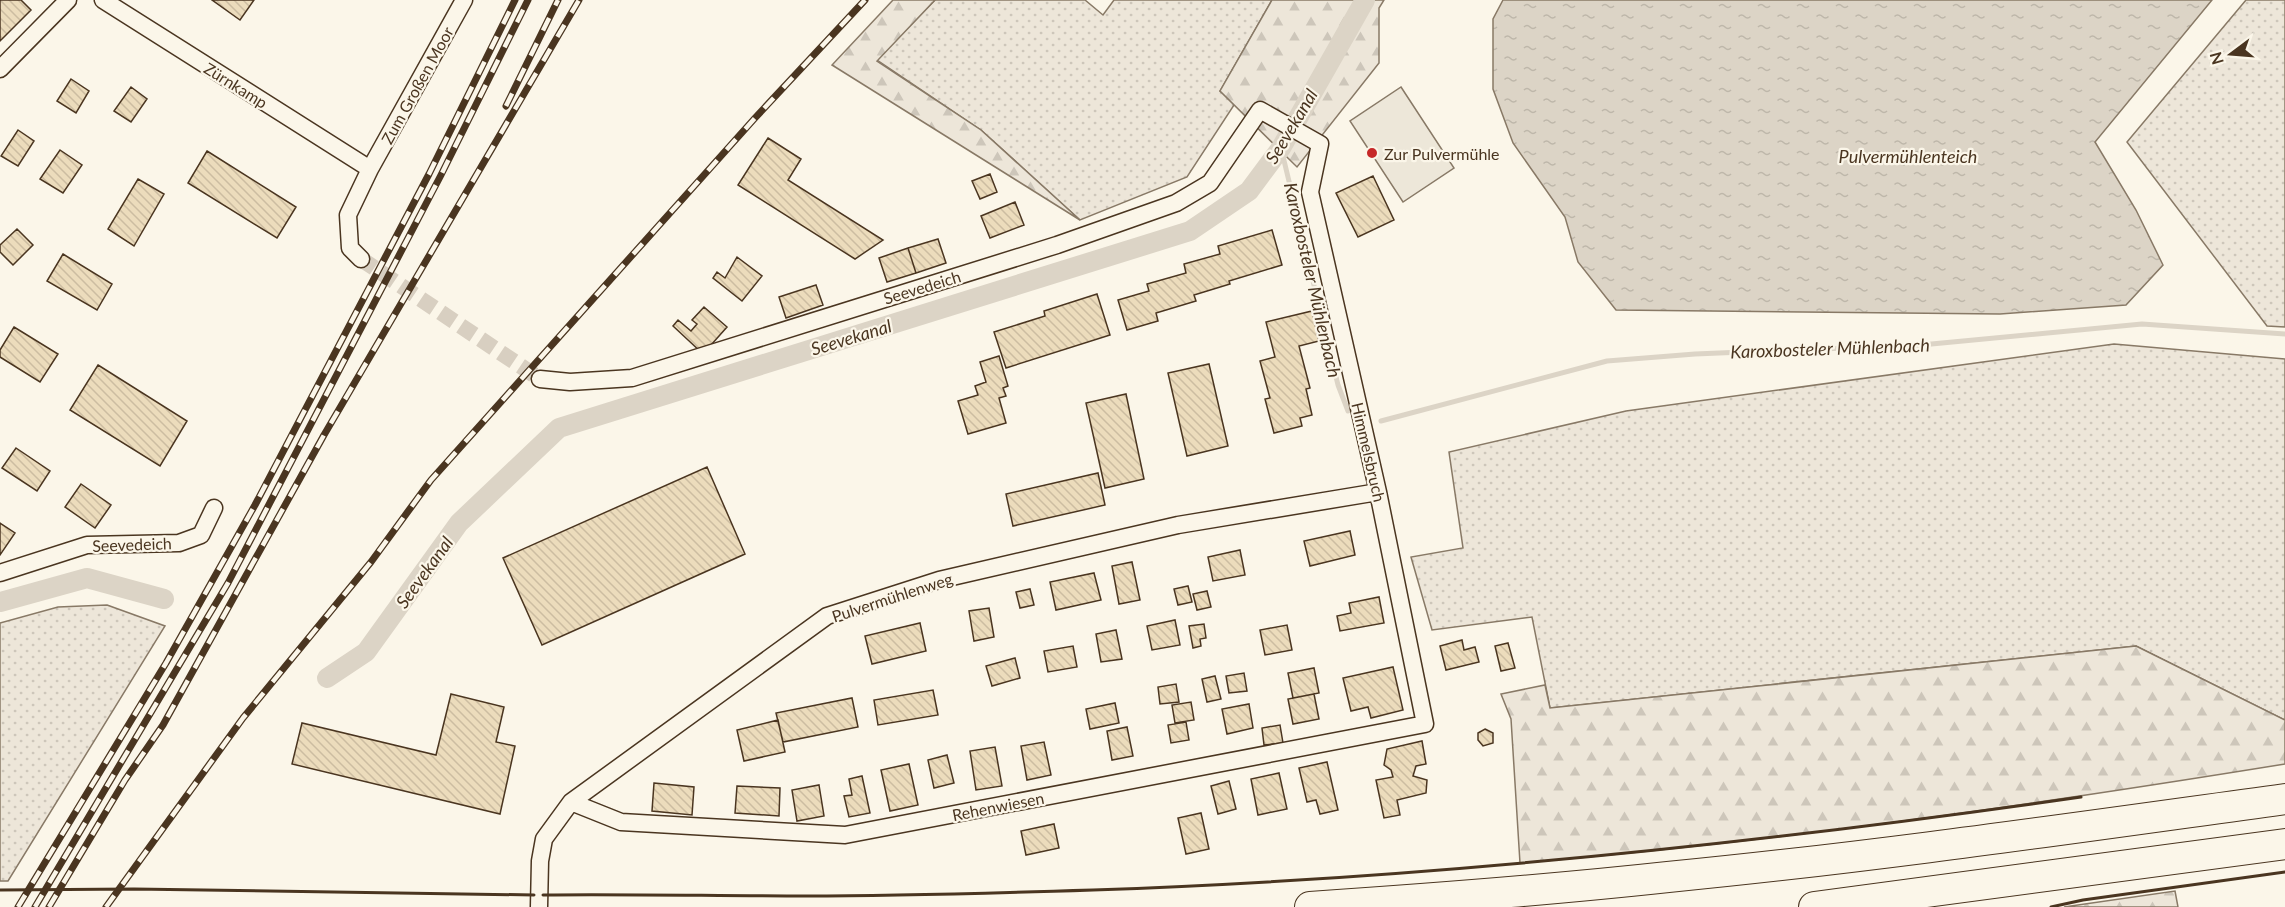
<svg xmlns="http://www.w3.org/2000/svg" width="2285" height="907" viewBox="0 0 2285 907" font-family="Lato,sans-serif">
  <style>
    .grass { fill: url(#grass-dots); stroke: #887966; stroke-width: 1.5 }
    .forest { fill: url(#forest-firs); stroke: #887966; stroke-width: 1.5 }
    .parking { fill: #ede7d9; stroke: #887966; stroke-width: 1.5 }
    .water { fill: url(#water-ripples); stroke: #887966; stroke-width: 1.5 }
    .lines { fill: none; stroke-linecap: round; stroke-linejoin: round }
    .stream { stroke: #dcd4c6; stroke-width: 5 }
    .canal { stroke: #dcd4c6; stroke-width: 20 }
    .building { fill: url(#building-back-hatch); stroke: #4a3520; stroke-width: 1.5 }
    .street-tunnel { stroke: #d8cfc1; stroke-width: 16; stroke-dasharray: 16 8; stroke-linecap: butt }
    .street-casing { stroke: #4a3520; stroke-width: 19 }
    .highway-casing { stroke: #4a3520; stroke-width: 32 }
    .street { stroke: #fbf6e9; stroke-width: 16 }
    .highway { stroke: #fbf6e9; stroke-width: 30 }
    .rail-casing { stroke: #4a3520; stroke-width: 7 }
    .rail { stroke: #fbf6e9; stroke-width: 4.5; stroke-dasharray: 14; stroke-linecap: butt }
    .wall { stroke: #4a3520; stroke-width: 3 }
    .poi-dot { fill: #c62828; stroke: #fbf6e9; stroke-width: 2 }
    .labels { text-anchor: middle; dominant-baseline: central; stroke-width: 4.5; stroke-linejoin: round; paint-order: stroke }
    .street-label { font-size: 16px; fill: #4a3520; stroke: #fbf6e9 }
    .poi-label { font-size: 16px; fill: #4a3520; stroke: #fbf6e9; text-anchor: start }
    .water-label { font-size: 18px; font-style: italic; fill: #4a3520; stroke: #fbf6e9 }
  </style>
  <defs>
    <pattern id="grass-dots" width="8" height="8" patternUnits="userSpaceOnUse" patternTransform="scale(1.5)"><rect width="8" height="8" fill="#ede6d9"/><path d="M2 2h.1M6 6h.1" fill="none" stroke="#cdc6ba" stroke-width="1.8" stroke-linecap="round"/></pattern>
    <pattern id="forest-firs" width="22" height="20" patternUnits="userSpaceOnUse" patternTransform="scale(1.5)"><rect width="22" height="20" fill="#ede6d9"/><path d="M5 1l3.5 6h-7zM16 11l3.5 6h-7z" fill="#cdc6ba"/></pattern>
    <pattern id="water-ripples" width="26" height="14" patternUnits="userSpaceOnUse" patternTransform="scale(1.5)"><rect width="26" height="14" fill="#dcd4c6"/><path d="M2 4q2-2 4 0t4 0M15 11q2-2 4 0t4 0" fill="none" stroke="#beb7aa"/></pattern>
    <pattern id="building-back-hatch" width="6" height="6" patternUnits="userSpaceOnUse" patternTransform="scale(1.5)"><rect width="6" height="6" fill="#ecdcbc"/><path d="M-1 5l2 2M0 0l6 6M5-1l2 2" fill="none" stroke="#ccbda1"/></pattern>
  </defs>
  <rect width="100%" height="100%" fill="#fbf6e9"/>
  <path class="grass" d="M935,0H1085L1103,15L1114,0H1272L1220,91L1236,102L1187,177L1080,220L981,130L877,60Z
    M2246,0H2285V327L2267,326L2127,142Z
    M2114,344L2285,359V720L2136,646L1550,708L1532,617L1432,630L1411,557L1463,548L1449,452L1626,411Z
    M107,605L165,626L8,881H0V623L58,607Z"/>
  <path class="forest" d="M893,0H935L877,61L981,130L1080,220L832,65Z
    M1272,0H1384L1379,8V63L1297,167L1220,91Z
    M2136,646L2285,720V764C2031,805 1776,842 1520,863L1511,719L1501,694L1545,685L1550,708Z
    M2175,891L2178,907H2064Z"/>
  <path class="parking" d="M1401,87L1454,168L1403,202L1350,121Z"/>
  <path class="water" d="M1503,0H2212L2095,142L2136,210L2163,265L2126,305L2000,314L1616,310L1578,262L1565,217L1513,143L1493,89V19Z"/>
  <g class="lines">
    <path class="stream" d="M1281,148L1338,385L1348,411
      M1381,421L1607,361L1695,354L1921,345L2142,324L2285,334"/>
    <path class="canal" d="M0,602L87,578L164,599
      M327,678L366,652L459,523L559,428L1190,231L1249,191L1281,148L1365,0"/>
  </g>
  <path class="building" d="M0,0H21L31,10L0,41Z
    M212,0H254L240,20Z
    M71,79L89,91L76,113L57,101Z
    M131,87L147,99L131,122L114,111Z
    M18,130L34,141L18,166L1,156Z
    M768,138L801,159L788,180L883,240L855,259L738,185Z
    M60,150L82,165L63,193L40,179Z
    M207,151L296,207L277,238L188,183Z
    M990,174L997,192L980,199L972,181Z
    M1373,176L1394,220L1358,237L1336,193Z
    M138,179L164,194L134,246L108,229Z
    M1015,202L1024,225L990,238L981,216Z
    M17,229L33,245L13,265L0,252V245Z
    M1272,230L1282,265L1229,281L1230,284L1194,295L1196,301L1156,313L1158,321L1127,330L1118,300L1149,291L1147,284L1186,273L1184,264L1220,254L1218,246Z
    M938,239L946,263L916,273L908,248Z
    M908,248L916,273L887,282L879,258Z
    M63,254L112,284L97,310L47,281Z
    M737,257L762,276L742,301L713,278L717,272L725,278Z
    M816,285L823,305L786,318L779,297Z
    M1097,294L1110,335L1006,368L994,332L1045,316L1044,311Z
    M704,307L727,327L703,354L673,326L678,320L691,331L697,324L692,320Z
    M1312,311L1319,341L1299,346L1310,388L1306,389L1312,415L1300,418L1302,426L1274,433L1265,399L1270,398L1260,361L1275,357L1266,322Z
    M14,327L58,354L40,382L0,357V350Z
    M999,356L1008,386L1003,388L1006,396L999,398L1006,423L968,434L958,401L978,395L975,386L986,382L980,362Z
    M1209,364L1228,446L1187,456L1168,373Z
    M98,365L187,421L160,466L70,410Z
    M1126,394L1144,479L1105,488L1086,403Z
    M16,448L50,471L37,491L2,468Z
    M707,467L745,554L542,645L503,558Z
    M1098,473L1105,505L1013,526L1006,494Z
    M81,484L111,505L95,528L65,507Z
    M0,523L15,533L0,555Z
    M1350,531L1355,555L1310,566L1304,541Z
    M1240,550L1245,575L1213,581L1208,557Z
    M1132,562L1140,600L1119,604L1112,566Z
    M1094,573L1101,600L1056,610L1050,582Z
    M1188,586L1192,602L1178,605L1174,589Z
    M1030,589L1034,605L1020,608L1016,592Z
    M1207,591L1211,607L1197,610L1193,594Z
    M1379,597L1384,623L1340,631L1337,616L1351,613L1349,603Z
    M989,608L994,637L974,641L969,611Z
    M1175,620L1180,645L1152,650L1147,626Z
    M920,623L926,651L872,664L865,636Z
    M1204,624L1206,638L1200,639L1201,646L1193,648L1189,626Z
    M1287,625L1292,650L1265,655L1260,630Z
    M1116,630L1122,659L1101,662L1096,634Z
    M1462,640L1464,650L1475,647L1479,662L1446,670L1440,646Z
    M1508,643L1515,668L1501,671L1495,646Z
    M1073,646L1077,667L1048,672L1044,651Z
    M1015,658L1020,678L992,686L986,666Z
    M1393,667L1403,710L1371,718L1368,707L1351,711L1343,678Z
    M1314,668L1319,693L1293,698L1288,673Z
    M1244,673L1247,691L1229,693L1226,676Z
    M1215,676L1221,699L1207,702L1202,679Z
    M1176,684L1179,702L1160,704L1158,687Z
    M933,690L938,715L878,725L874,700Z
    M451,694L504,707L496,742L515,746L500,814L292,764L302,723L436,755Z
    M1314,694L1319,719L1293,724L1288,699Z
    M852,698L858,727L783,742L776,713Z
    M1191,702L1194,720L1175,723L1172,705Z
    M1115,703L1119,723L1090,729L1086,709Z
    M1249,704L1253,728L1227,734L1222,709Z
    M778,720L785,752L744,761L737,730Z
    M1186,722L1189,740L1171,743L1168,725Z
    M1280,725L1283,743L1264,745L1262,728Z
    M1127,727L1133,756L1112,760L1107,731Z
    M1485,729L1493,733V743L1483,746L1478,740V733Z
    M1422,741L1426,764L1416,766L1413,776L1427,780L1426,793L1397,800L1400,815L1384,818L1376,780L1393,777L1391,770L1384,765L1387,749Z
    M1044,742L1051,775L1027,780L1021,746Z
    M995,747L1002,786L976,790L970,751Z
    M947,755L954,783L934,788L928,760Z
    M1327,762L1338,810L1320,814L1316,800L1307,802L1299,768Z
    M909,764L918,805L890,811L881,770Z
    M1279,773L1287,809L1258,815L1251,779Z
    M862,776L870,813L849,817L844,796L852,795L849,779Z
    M1229,781L1236,809L1218,814L1211,786Z
    M654,783L694,787L692,815L652,811Z
    M819,785L824,816L797,821L792,790Z
    M737,786L780,788L779,816L735,813Z
    M1201,813L1209,849L1186,854L1178,818Z
    M1054,824L1059,848L1026,855L1021,831Z"/>
  <g class="lines">
    <path class="street-tunnel" d="M361,259L540,379"/>
    <g class="street-casing">
      <path id="street" d="M103,0L370,169
        M0,69L68,0
        M361,259L350,248L348,215L370,169L464,0
        M540,379L570,382L632,378L1057,245L1176,203L1210,183L1260,110L1320,144L1310,192L1378,492L1425,724L845,835L621,822L571,802
        M0,573L87,545L179,543L201,535L214,508
        M539,907L540,861L544,839L571,802L827,616L939,580L1178,525L1378,492"/>
    </g>
    <g class="highway-casing">
      <path id="highway" d="M1310,907C1429,899 1549,890 1668,877C1874,857 2080,827 2285,799
        M1814,907L2285,844"/>
    </g>
    <use href="#street" class="street"/>
    <use href="#highway" class="highway"/>
    <g class="rail-casing">
      <path id="rail" d="M506,106L558,0
        M18,907L166,663L255,505L429,174L515,0
        M35,907L228,583L441,175L528,0
        M49,907L125,780L163,725L324,435L579,0
        M106,907L243,718L371,562L431,480L755,118L865,0"/>
    </g>
    <use href="#rail" class="rail"/>
    <path class="wall" d="M0,890L134,889L534,895
      M543,895C631,894 719,896 807,896C902,896 998,893 1093,890C1424,879 1754,844 2081,797
      M2051,907L2083,900L2285,872"/>
  </g>
  <circle class="poi-dot" cx="1372" cy="153" r="6"/>
  <g class="labels">
    <g class="street-label">
      <text transform="translate(236 85) rotate(32)">Zürnkamp</text>
      <text transform="translate(417 85) rotate(-61)">Zum Großen Moor</text>
      <text transform="translate(922 287) rotate(-17)">Seevedeich</text>
      <text transform="translate(1369 452) rotate(77)">Himmelsbruch</text>
      <text transform="translate(132 544) rotate(-2)">Seevedeich</text>
      <text transform="translate(892 597) rotate(-18)">Pulvermühlenweg</text>
      <text transform="translate(998 806) rotate(-11)">Rehenwiesen</text>
    </g>
    <g class="poi-label">
      <text x="1384" y="153">Zur Pulvermühle</text>
    </g>
    <g class="water-label">
      <text transform="translate(1291 126) rotate(-59)">Seevekanal</text>
      <text x="1908" y="156">Pulvermühlenteich</text>
      <text transform="translate(1313 280) rotate(77)">Karoxbosteler Mühlenbach</text>
      <text transform="translate(851 337) rotate(-17)">Seevekanal</text>
      <text transform="translate(1830 348) rotate(-2)">Karoxbosteler Mühlenbach</text>
      <text transform="translate(424 572) rotate(-54)">Seevekanal</text>
    </g>
  </g>
  <g transform="translate(2231 54) rotate(254)" stroke="#fbf6e9" stroke-width="4.5" paint-order="stroke">
  <path d="M0-4.5L10 22L0 15L-10 22Z" fill="#4a3520"/>
  <text y="-9" font-size="16" font-weight="bold" text-anchor="middle" fill="#4a3520">N</text>
  </g>
</svg>
